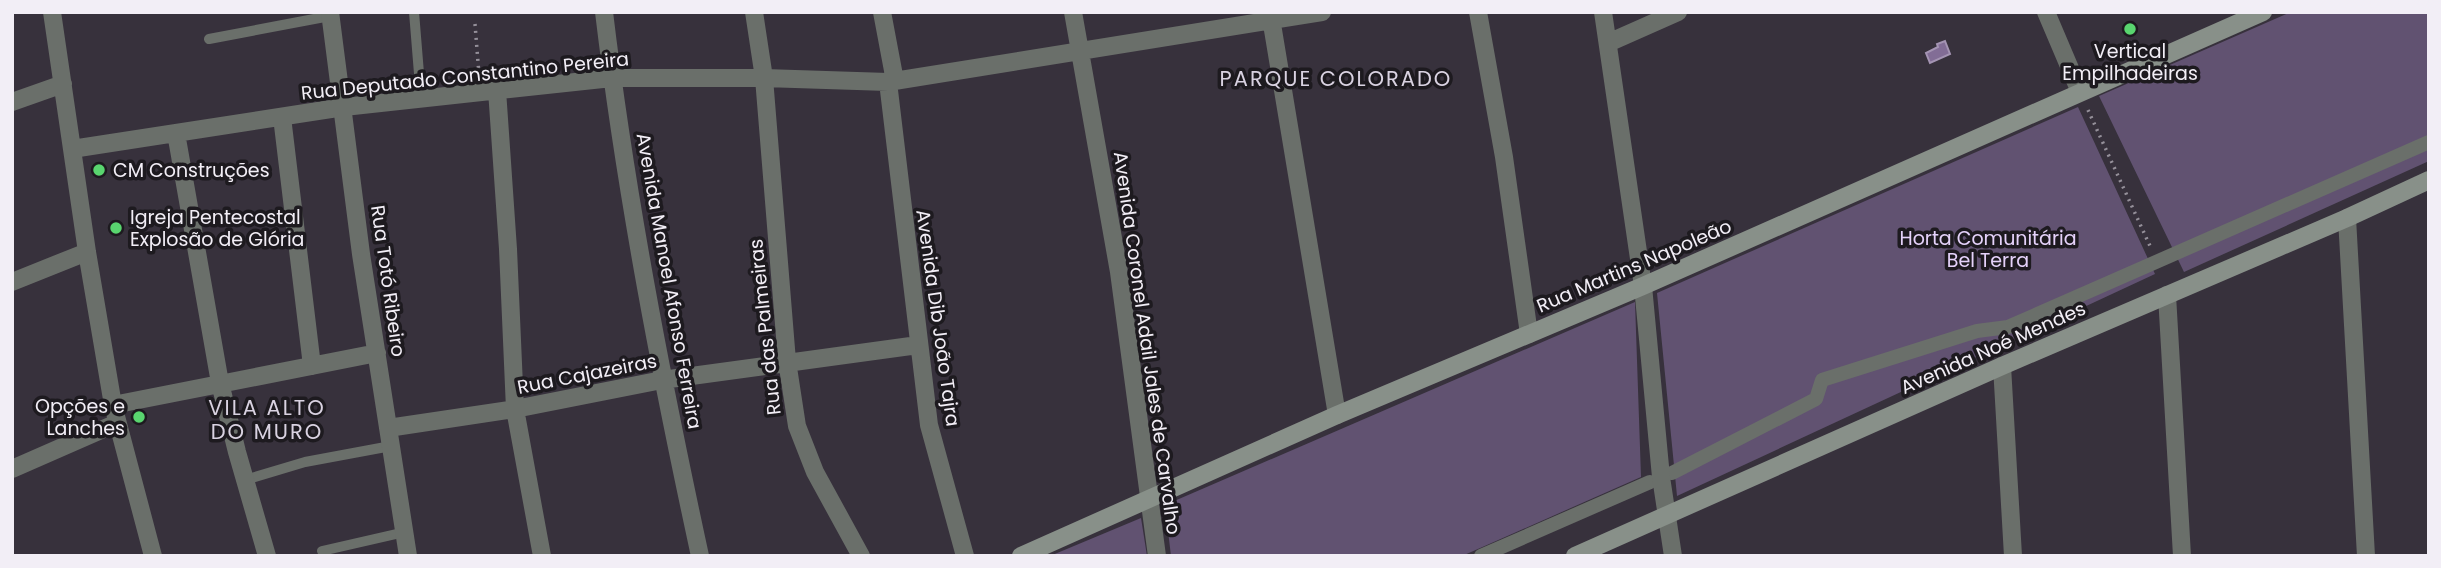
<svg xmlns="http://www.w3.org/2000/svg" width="2441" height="568" viewBox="0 0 2441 568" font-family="Poppins,sans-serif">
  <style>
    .green { fill: #615271 }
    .water { fill: #826d96; stroke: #a494b3; stroke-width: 2 }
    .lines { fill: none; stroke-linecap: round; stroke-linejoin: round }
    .path { stroke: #95909a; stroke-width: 3.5; stroke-dasharray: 2 5; stroke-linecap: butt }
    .service { stroke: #6a6f6a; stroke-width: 10 }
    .pedestrian { stroke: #6a6f6a; stroke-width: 14 }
    .minor { stroke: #6a6f6a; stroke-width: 18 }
    .tertiary { stroke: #6a6f6a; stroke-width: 18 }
    .secondary { stroke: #889089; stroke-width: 18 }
    .poi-dot { fill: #59d56f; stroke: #1d1a1f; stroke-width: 2.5 }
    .labels { text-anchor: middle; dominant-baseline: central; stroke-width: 7; stroke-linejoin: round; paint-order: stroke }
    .poi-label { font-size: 19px; fill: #f2eef6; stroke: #1d1a1f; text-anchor: start }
    .street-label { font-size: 19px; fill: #f2eef6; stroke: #1d1a1f }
    .park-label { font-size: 19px; fill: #e5d2fa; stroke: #1d1a1f }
    .neighbourhood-label { font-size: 21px; letter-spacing: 2px; fill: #d9d2e1; stroke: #1d1a1f }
  </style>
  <rect width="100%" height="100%" fill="#37313c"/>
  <path class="green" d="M2291,12H2429V161L2184,272L2099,96Z
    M2078,107L2155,274L1677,496L1657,293Z
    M1635,302L1641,477L1462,556H1171L1165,505Z
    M1141,518L1147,556H1050Z"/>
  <path class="water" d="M1945,41L1950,54L1930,63L1926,53L1938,47L1937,44Z"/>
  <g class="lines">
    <path class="path" d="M475,24L479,75
      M2088,110L2150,246"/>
    <path class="service" d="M414,12L421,98
      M209,39L330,16
      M245,480L305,462L391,446
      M322,551L405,532"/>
    <path class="pedestrian" d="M1672,473L1816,399L1822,380L1977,331L2008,327L2429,142
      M1481,556L1650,482"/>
    <path class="minor" d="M52,12L87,252L113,405L153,556
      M330,12L361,254L408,556
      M604,12C626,195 661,376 700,556
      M754,12L764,78L787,361L797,426L815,472L861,556
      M882,12L895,81
      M1073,12L1119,272L1157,556
      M1270,12L1337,415
      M1478,12L1504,157L1529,334
      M1603,12L1643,286L1661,477L1673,556
      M2046,12L2080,92
      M1608,43L1678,12
      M888,82L929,425L965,556
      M497,90L508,249L515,409L542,556
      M12,102L63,84
      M282,117L312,366
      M176,133L220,383L237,452L267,556
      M72,149L344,107L612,78H764L888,82L1322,12
      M2347,218L2366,556
      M12,282L87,252
      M2167,295L2182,556
      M2002,366L2013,556
      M113,405L377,353
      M388,428L515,409L662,380L918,345"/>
    <path class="tertiary" d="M12,469L117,423"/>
    <path class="secondary" d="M1021,556L1337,415L1643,286L2263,12
      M1575,556L2002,366L2347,218L2429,180"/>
  </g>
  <g class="poi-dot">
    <circle cx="2130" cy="29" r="7"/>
    <circle cx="99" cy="170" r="7"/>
    <circle cx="116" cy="228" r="7"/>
    <circle cx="139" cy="417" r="7"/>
  </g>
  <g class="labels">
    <g class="poi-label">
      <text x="2130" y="51" text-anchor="middle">Vertical<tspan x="2130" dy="22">Empilhadeiras</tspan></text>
      <text x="113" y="170">CM Construções</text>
      <text x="130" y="217">Igreja Pentecostal<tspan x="130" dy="22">Explosão de Glória</tspan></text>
      <text x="125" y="406" text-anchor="end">Opções e<tspan x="125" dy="22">Lanches</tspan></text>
    </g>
    <g class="street-label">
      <text transform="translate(465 76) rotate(-6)">Rua Deputado Constantino Pereira</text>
      <text transform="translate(1634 266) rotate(-23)">Rua Martins Napoleão</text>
      <text transform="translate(388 281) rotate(82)">Rua Totó Ribeiro</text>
      <text transform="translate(669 281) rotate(80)">Avenida Manoel Afonso Ferreira</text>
      <text transform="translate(938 318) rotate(82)">Avenida Dib João Tajra</text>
      <text transform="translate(765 327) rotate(-96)">Rua das Palmeiras</text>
      <text transform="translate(1147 343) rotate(82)">Avenida Coronel Adail Jales de Carvalho</text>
      <text transform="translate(1993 348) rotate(-24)">Avenida Noé Mendes</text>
      <text transform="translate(587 374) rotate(-11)">Rua Cajazeiras</text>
    </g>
    <g class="park-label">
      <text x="1988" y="238">Horta Comunitária<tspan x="1988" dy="22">Bel Terra</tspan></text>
    </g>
    <g class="neighbourhood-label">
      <text x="1336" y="78">PARQUE COLORADO</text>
      <text x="267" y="407">VILA ALTO<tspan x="267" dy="24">DO MURO</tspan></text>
    </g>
  </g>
  <rect width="2441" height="568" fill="none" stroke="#f2eef6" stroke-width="28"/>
</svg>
